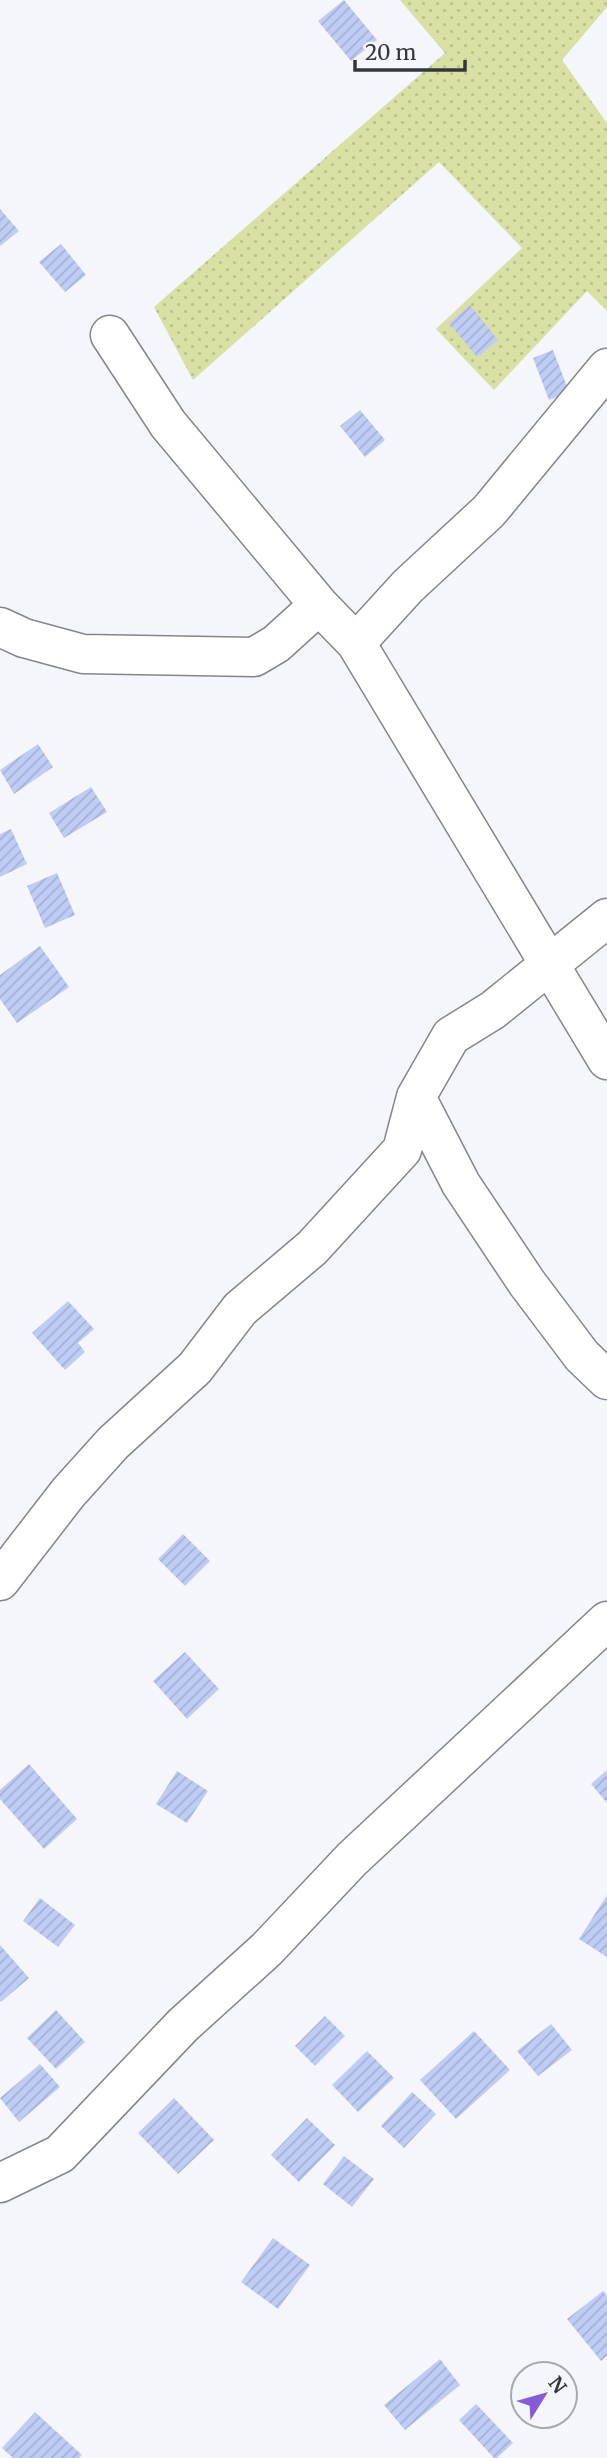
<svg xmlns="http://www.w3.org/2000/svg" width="607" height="2458" viewBox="0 0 607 2458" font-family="Merriweather,serif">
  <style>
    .grass { fill: url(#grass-dots) }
    .building { fill: url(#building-hatch) }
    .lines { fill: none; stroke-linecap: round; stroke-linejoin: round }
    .minor-casing { stroke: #85868b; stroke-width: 41 }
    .minor { stroke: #fff; stroke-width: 38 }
  </style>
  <defs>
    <pattern id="grass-dots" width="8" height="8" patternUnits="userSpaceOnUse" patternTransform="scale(1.75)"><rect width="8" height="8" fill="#d8e0a4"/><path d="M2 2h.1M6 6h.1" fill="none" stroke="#bac18e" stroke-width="1.8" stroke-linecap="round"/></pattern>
    <pattern id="building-hatch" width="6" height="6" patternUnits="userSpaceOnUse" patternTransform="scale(1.75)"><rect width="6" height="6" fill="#bfccf5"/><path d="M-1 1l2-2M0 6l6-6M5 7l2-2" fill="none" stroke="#a5b0d3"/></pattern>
  </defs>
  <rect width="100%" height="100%" fill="#f4f6fb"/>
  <path class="grass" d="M400,0H607V7L562,60L607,123V311L587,291L494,390L436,329L522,248L439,162L193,380L154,307L445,53Z"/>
  <path class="building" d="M344,0L377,40L351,61L318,21Z
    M0,209L19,231L0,246Z
    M61,244L86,275L65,292L39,262Z
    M470,305L498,340L477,357L449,323Z
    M553,350L569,392L549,400L533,358Z
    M360,410L385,440L365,457L340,426Z
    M38,744L53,767L14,794L0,770Z
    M91,787L107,812L64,838L49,813Z
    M11,829L27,864L0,877V834Z
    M57,873L75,915L45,928L27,886Z
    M40,946L69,987L17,1023L0,999V975Z
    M68,1301L94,1329L78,1343L85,1352L65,1370L32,1333Z
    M183,1534L210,1561L185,1586L158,1559Z
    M185,1652L219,1689L187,1719L153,1681Z
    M29,1764L77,1819L44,1849L0,1799V1790Z
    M607,1770V1803L591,1784Z
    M177,1771L208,1791L187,1823L156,1804Z
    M607,1895V1957L579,1939Z
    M40,1898L75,1925L58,1947L23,1921Z
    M0,1945L29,1978L1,2002L0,2001Z
    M56,2010L85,2042L56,2069L27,2038Z
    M325,2016L345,2036L315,2066L295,2046Z
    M551,2024L572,2050L538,2076L517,2051Z
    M474,2031L510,2070L456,2119L420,2080Z
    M367,2051L394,2078L358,2112L332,2085Z
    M40,2064L60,2087L19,2122L0,2098Z
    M412,2092L436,2114L404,2148L381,2126Z
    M174,2098L214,2140L178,2174L138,2133Z
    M307,2118L335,2145L299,2182L271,2155Z
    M344,2156L374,2179L352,2207L323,2184Z
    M273,2238L310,2265L278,2309L241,2282Z
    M603,2291L607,2296V2356L601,2361L567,2319Z
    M440,2359L460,2385L405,2430L384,2405Z
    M476,2404L513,2443L497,2458H494L459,2420Z
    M35,2412L82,2455L79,2458H13L2,2448Z"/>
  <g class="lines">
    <g class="minor-casing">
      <path id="minor" d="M110,335L168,424L319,605L356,643L607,1060
        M0,627L24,638L83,654L254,657L276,644L319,605
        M356,643L408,586L489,511L607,368
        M416,1097L461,1184L527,1283L582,1356L607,1380
        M0,1581L68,1493L113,1443L195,1368L240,1309L312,1248L402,1150L416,1097L451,1036L493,1010L607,918
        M0,2183L60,2154L183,2025L267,1949L352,1859L607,1621"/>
    </g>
    <use href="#minor" class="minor"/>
  </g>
  <g transform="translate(544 2395) rotate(53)"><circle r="33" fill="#f4f6fb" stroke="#a8a9ad" stroke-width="2"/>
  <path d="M0-5L12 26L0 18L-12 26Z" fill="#855cd5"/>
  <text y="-10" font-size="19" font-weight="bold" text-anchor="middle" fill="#353638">N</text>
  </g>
  <path d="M355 60v10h110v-10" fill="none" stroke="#353638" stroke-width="3.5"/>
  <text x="365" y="60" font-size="21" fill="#353638" stroke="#f4f6fb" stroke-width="5" paint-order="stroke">20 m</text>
</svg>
